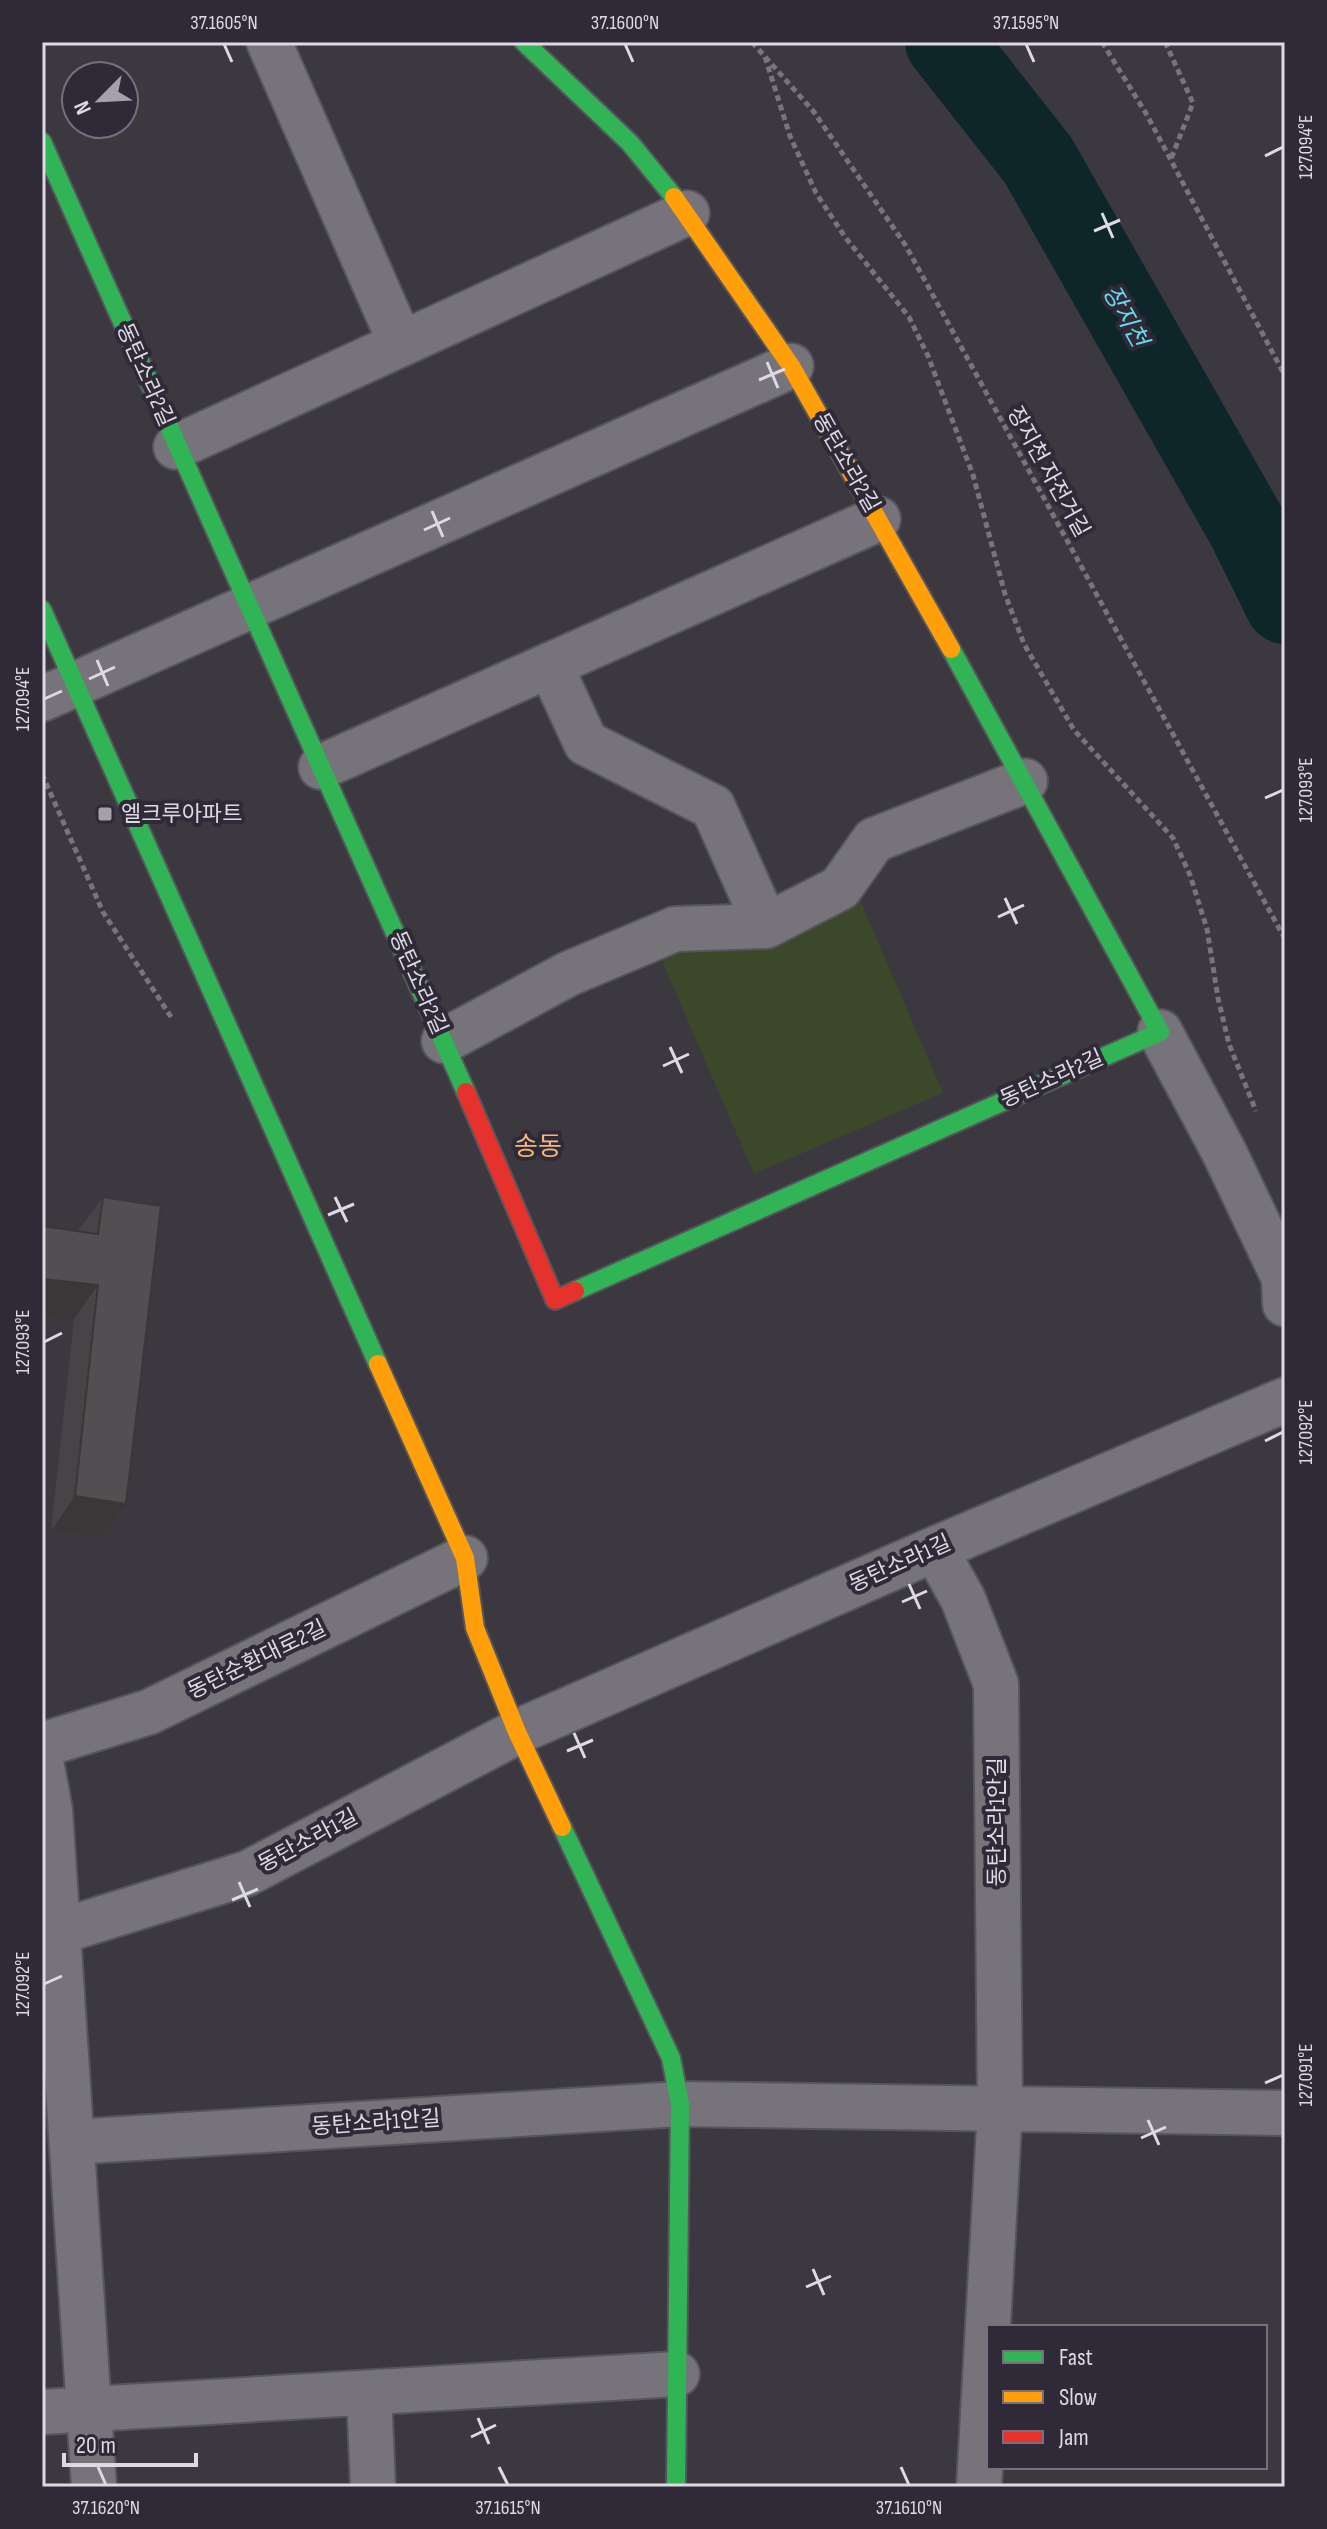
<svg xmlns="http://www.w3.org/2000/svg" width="1327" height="2529" viewBox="0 0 1327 2529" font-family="'Sofia Sans Condensed','Noto Sans KR',sans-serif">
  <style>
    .green { fill: #3c482a }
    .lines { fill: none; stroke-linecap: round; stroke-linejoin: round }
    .river { stroke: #0e262a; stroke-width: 80 }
    .street-casing { stroke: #57555c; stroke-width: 48 }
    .fast-casing { stroke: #57555c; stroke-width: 22 }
    .slow-casing { stroke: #57555c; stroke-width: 22 }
    .jam-casing { stroke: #57555c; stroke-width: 22 }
    .path { stroke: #77757b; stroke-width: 5; stroke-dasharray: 6 4; stroke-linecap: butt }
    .street { stroke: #76747a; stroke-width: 44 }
    .fast { stroke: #30b455; stroke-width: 18 }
    .slow { stroke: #ff9f0a; stroke-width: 18 }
    .jam { stroke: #e5322d; stroke-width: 18 }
    .wall { fill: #474346 }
    .shaded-wall { fill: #3a3739 }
    .building { fill: #534e51; stroke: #3a3739; stroke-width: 2 }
    .ticks { fill: none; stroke: #dddae3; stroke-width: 3 }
    .poi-dot { fill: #a4a1aa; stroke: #302a38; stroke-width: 3 }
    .labels { text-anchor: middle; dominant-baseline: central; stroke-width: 8; stroke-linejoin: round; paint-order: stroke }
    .street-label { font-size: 22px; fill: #dddae3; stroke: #302a38 }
    .poi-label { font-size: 22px; fill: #dddae3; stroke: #302a38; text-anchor: start }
    .water-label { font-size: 24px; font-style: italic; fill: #60deef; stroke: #302a38 }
    .quarter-label { font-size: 26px; fill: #f1b87d; stroke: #302a38 }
    .neatline { fill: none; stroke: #dddae3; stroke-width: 3 }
    .ticks-label { font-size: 20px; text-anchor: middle; fill: #dddae3 }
  </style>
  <rect width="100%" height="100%" fill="#3b3840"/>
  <path class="green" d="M860,900L943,1093L754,1174L659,954L678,946L752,947Z"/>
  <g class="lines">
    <path class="river" d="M945,42L1038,160L1248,529L1285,604"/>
    <g class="street-casing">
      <path id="street" d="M269,42L401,344
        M176,447L687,213
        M550,665L586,743L713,807L766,926
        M42,699L791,366
        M321,767L878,519
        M1160,1032L1224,1152L1284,1278L1285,1304
        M444,1041L568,974L675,929L766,926L840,888L874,840L1025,781
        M935,1549L963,1599L996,1684L1000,2108L979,2487
        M42,1745L149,1712L465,1558
        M42,1767L50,1810L94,2487
        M42,1937L248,1873L517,1732L935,1549L1285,1400
        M72,2142L680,2104L1285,2113
        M369,2393L373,2487
        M42,2412L677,2374"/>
    </g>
    <g class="fast-casing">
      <path id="fast" d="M524,42L630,143L674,197
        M42,142L466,1092
        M42,610L378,1364
        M575,1291L1160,1032L951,649
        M562,1827L671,2058L680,2104L676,2487"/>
    </g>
    <g class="slow-casing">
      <path id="slow" d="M674,197L791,366L951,649
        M378,1364L465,1558L475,1628L517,1732L562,1827"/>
    </g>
    <g class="jam-casing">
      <path id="jam" d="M466,1092L555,1300L575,1291"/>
    </g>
    <path class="path" d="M752,42L814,112L906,246L1285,939
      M1102,42L1147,115L1285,376
      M1165,42L1193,103L1171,159
      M765,57L790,136L816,193L845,237L909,317L928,356L973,475L1005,594L1024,644L1074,730L1173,838L1190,875L1207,929L1218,998L1229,1044L1256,1111
      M42,774L103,912L173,1020"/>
    <use href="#street" class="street"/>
    <use href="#fast" class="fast"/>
    <use href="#slow" class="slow"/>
    <use href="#jam" class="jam"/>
  </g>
  <path class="wall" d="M103,1197L126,1504L102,1538L51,1531L74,1319L78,1231Z"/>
  <path class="shaded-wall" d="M42,1279L98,1285L74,1319L42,1316Z
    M75,1496L126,1504L102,1538L51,1531Z"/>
  <path class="building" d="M103,1197L161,1206L126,1504L75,1496L98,1285L42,1279V1226L98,1234Z"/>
  <path class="ticks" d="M224,44L232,62M625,44L633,62M1026,44L1034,62M1265,156L1283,147M1102,213L1113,238M1094,231L1120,220M767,362L778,388M759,380L785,369M432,511L443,537M424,530L450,518M97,660L108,686M89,679L115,667M44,699L62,691M1265,798L1283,790M1005,898L1017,924M998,917L1024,905M670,1047L682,1073M663,1066L689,1054M335,1197L347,1222M328,1215L354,1204M44,1342L62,1333M1265,1441L1283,1432M909,1584L920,1609M902,1602L927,1591M574,1733L585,1758M567,1751L593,1740M239,1882L250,1907M232,1900L258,1889M44,1984L62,1976M1265,2083L1283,2075M1148,2120L1159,2145M1141,2138L1166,2127M813,2269L824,2295M806,2287L831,2276M478,2418L489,2444M471,2437L496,2425M98,2467L106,2485M499,2467L508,2485M901,2467L909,2485"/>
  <rect class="poi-dot" x="97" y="806" width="16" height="16" rx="4"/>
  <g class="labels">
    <g class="street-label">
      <text transform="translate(145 375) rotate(66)">동탄소라2길</text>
      <text transform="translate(846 463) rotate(60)">동탄소라2길</text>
      <text transform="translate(1048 472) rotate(61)">장지천 자전거길</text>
      <text transform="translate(418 983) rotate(66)">동탄소라2길</text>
      <text transform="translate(1052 1079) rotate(-24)">동탄소라2길</text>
      <text transform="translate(900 1564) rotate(-24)">동탄소라1길</text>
      <text transform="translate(257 1660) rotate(-26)">동탄순환대로2길</text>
      <text transform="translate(997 1822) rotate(-90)">동탄소라1안길</text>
      <text transform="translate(308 1841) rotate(-28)">동탄소라1길</text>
      <text transform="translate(376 2123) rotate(-4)">동탄소라1안길</text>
    </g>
    <g class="poi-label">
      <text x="121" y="814">엘크루아파트</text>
    </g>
    <g class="water-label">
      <text transform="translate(1125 316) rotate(61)">장지천</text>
    </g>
    <g class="quarter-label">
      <text x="538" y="1147">송동</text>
    </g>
  </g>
  <rect width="1327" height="2529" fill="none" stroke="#302a38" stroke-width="88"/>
  <rect x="987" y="2325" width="280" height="144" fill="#302a38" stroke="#75707c" stroke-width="2"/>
  <rect x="1003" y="2351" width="40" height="12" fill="#30b455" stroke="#75707c" stroke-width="2"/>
  <text x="1059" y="2365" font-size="24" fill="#dddae3">Fast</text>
  <rect x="1003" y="2391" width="40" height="12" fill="#ff9f0a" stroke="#75707c" stroke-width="2"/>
  <text x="1059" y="2405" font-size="24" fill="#dddae3">Slow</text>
  <rect x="1003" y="2431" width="40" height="12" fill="#e5322d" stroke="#75707c" stroke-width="2"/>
  <text x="1059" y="2445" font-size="24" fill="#dddae3">Jam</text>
  <g transform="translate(100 100) rotate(246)"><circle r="38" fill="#302a38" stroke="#75707c" stroke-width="2"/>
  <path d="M0-6L14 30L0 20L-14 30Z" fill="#a4a1aa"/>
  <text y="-12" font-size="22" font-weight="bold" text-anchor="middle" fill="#dddae3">N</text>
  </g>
  <path d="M64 2453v12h132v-12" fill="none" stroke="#dddae3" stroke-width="4"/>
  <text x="76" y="2453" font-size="24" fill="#dddae3" stroke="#302a38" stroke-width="6" paint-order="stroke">20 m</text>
  <rect x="44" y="44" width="1239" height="2441" class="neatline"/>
  <g class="ticks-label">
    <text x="224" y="29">37.1605°N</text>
    <text x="625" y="29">37.1600°N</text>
    <text x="1026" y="29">37.1595°N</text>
    <text transform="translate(1305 147) rotate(-90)" y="7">127.094°E</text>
    <text transform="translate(22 699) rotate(-90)" y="7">127.094°E</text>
    <text transform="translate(1305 790) rotate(-90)" y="7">127.093°E</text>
    <text transform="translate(22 1342) rotate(-90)" y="7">127.093°E</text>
    <text transform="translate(1305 1432) rotate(-90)" y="7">127.092°E</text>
    <text transform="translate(22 1984) rotate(-90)" y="7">127.092°E</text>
    <text transform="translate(1305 2075) rotate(-90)" y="7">127.091°E</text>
    <text x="106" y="2514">37.1620°N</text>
    <text x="508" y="2514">37.1615°N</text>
    <text x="909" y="2514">37.1610°N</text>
  </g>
</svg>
